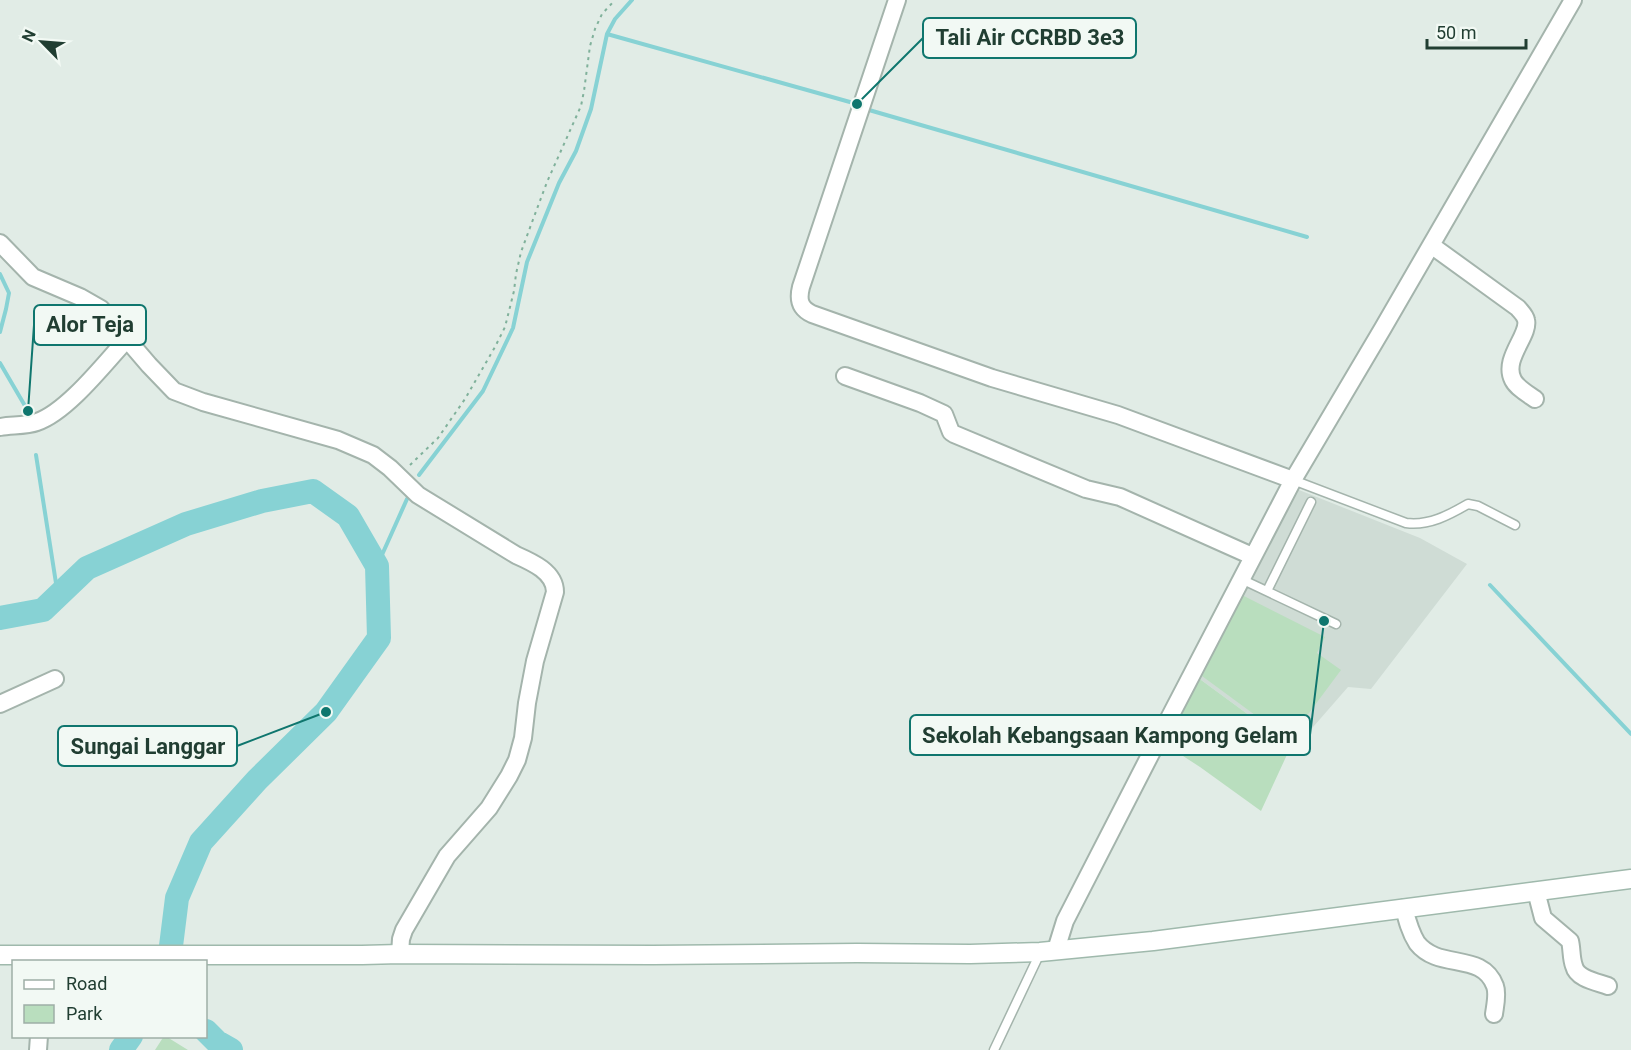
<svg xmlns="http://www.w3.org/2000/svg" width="1631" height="1050" viewBox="0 0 1631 1050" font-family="Roboto,sans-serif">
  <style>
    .built { fill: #cfdcd5 }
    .green { fill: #b9debe }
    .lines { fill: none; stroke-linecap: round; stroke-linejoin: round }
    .stream { stroke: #87d2d4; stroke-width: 4 }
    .river { stroke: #87d2d4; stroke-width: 24 }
    .service-casing { stroke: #a4b4ac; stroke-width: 11 }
    .minor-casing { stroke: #a4b4ac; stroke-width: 20 }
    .secondary-casing { stroke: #9fb9ac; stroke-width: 21 }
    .path { stroke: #80b19b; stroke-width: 2; stroke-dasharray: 3 4.5; stroke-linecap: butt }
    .service { stroke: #fff; stroke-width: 8 }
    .minor { stroke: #fff; stroke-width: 16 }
    .secondary { stroke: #fff; stroke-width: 18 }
    .leader { fill: none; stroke: #0f766e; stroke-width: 2 }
    .callout-dot { fill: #0f766e; stroke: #f2f9f4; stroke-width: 2 }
    .callout { fill: #f2f9f4; stroke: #0f766e; stroke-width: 2 }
    .callout-label { font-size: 22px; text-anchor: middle; font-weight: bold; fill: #213e32 }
  </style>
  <rect width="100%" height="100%" fill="#e1ece6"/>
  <path class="built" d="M1294,488L1420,538L1467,564L1371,689L1348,687L1300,742L1291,746L1197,677Z"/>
  <path class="green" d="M1242,595L1325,637L1317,653L1341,670L1289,740L1202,676Z
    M1197,677L1291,746L1261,811L1200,767L1163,743Z
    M164,1036L167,1037L188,1050H155Z"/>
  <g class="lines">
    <path class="stream" d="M607,34L857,104
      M869,110L1307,237
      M0,274L9,293L6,309L0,332
      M0,363L28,411
      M36,455L58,596
      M419,475L483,391L513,328L527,262L559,183L576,151L591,109L607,34L615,19L632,0
      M377,566L407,499
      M1490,585L1631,734"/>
    <path class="river" d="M0,618L43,610L87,568L186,524L262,501L313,491L348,516L377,566L379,638L326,712L257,780L201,842L177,898L169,962
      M206,1031L217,1042L231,1050
      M121,1050L131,1036"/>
    <g class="service-casing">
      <path id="service" d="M1293,480L1406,523C1429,526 1449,515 1468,504L1478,506L1515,525
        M1241,579L1336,624
        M1267,591L1311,502
        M994,1050L1040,953"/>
    </g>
    <g class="minor-casing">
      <path id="minor" d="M897,0L801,287C798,299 799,308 812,314L992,378L1118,415L1293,480
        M0,243L33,277L80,297L101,309L149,365L174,391L203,402L338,440L373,455L390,468L418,495L516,555C532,562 555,572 555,592L535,661L527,703L523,738L517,760L509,776L489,808L447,856L404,930L401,939L400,954
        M1431,245L1518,308C1521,312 1525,315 1526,320C1530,335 1502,359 1513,380C1517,388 1528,394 1535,399
        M845,376L920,403L944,414L951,432L954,434L1086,489L1120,497L1252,556
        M0,427C12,425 26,426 37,422C67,412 105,363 127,339
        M0,704L55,679
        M1536,891L1543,918L1570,941C1572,949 1571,958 1574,966C1577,979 1597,982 1608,986
        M1404,908C1407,920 1410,932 1417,943C1439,971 1482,951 1495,986C1498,994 1495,1006 1494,1014
        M1056,950L1065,921L1164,728L1293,480L1383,328L1573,0
        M38,1050L39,1036"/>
    </g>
    <g class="secondary-casing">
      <path id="secondary" d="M0,955H362L400,954L653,955L857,953L970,954L1040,952L1153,941L1631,879"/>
    </g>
    <path class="path" d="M410,465L438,438L465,399L495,347L505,327L514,291L516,274L521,252L528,233L547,182L581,106L584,91L590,46L595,29L602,14L615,0"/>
    <use href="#service" class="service"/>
    <use href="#minor" class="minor"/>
    <use href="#secondary" class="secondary"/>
  </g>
  <path class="leader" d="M857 104L923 38M28 411L34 325M1324 621L1310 735M326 712L237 746"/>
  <g class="callout-dot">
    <circle cx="857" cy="104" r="6"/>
    <circle cx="28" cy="411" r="6"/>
    <circle cx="1324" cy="621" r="6"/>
    <circle cx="326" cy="712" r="6"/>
  </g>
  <g class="callout">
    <rect x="923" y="18" width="213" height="40" rx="6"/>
    <rect x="34" y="305" width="112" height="40" rx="6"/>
    <rect x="910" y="715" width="400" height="40" rx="6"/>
    <rect x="58" y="726" width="179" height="40" rx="6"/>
  </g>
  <g class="callout-label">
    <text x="1030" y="45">Tali Air CCRBD 3e3</text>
    <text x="90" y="332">Alor Teja</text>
    <text x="1110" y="743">Sekolah Kebangsaan Kampong Gelam</text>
    <text x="148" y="754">Sungai Langgar</text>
  </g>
  <rect x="12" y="960" width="195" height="78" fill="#f2f9f4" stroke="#9eaea6" stroke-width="1.5"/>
  <rect x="24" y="980" width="30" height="9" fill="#ffffff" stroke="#9eaea6" stroke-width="1.5"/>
  <text x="66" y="990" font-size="18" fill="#213e32">Road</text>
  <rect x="24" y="1005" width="30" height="18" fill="#b9debe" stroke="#9eaea6" stroke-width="1.5"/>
  <text x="66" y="1020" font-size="18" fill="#213e32">Park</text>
  <g transform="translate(42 42) rotate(295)" stroke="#f2f9f4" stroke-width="4.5" paint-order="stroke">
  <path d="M0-4.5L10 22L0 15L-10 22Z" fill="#213e32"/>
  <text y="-9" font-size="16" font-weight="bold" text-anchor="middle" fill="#213e32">N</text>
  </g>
  <path d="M1427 39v9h99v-9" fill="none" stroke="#213e32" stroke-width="3"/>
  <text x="1436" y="39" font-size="18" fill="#213e32" stroke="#f2f9f4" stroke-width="4.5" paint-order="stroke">50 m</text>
</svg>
